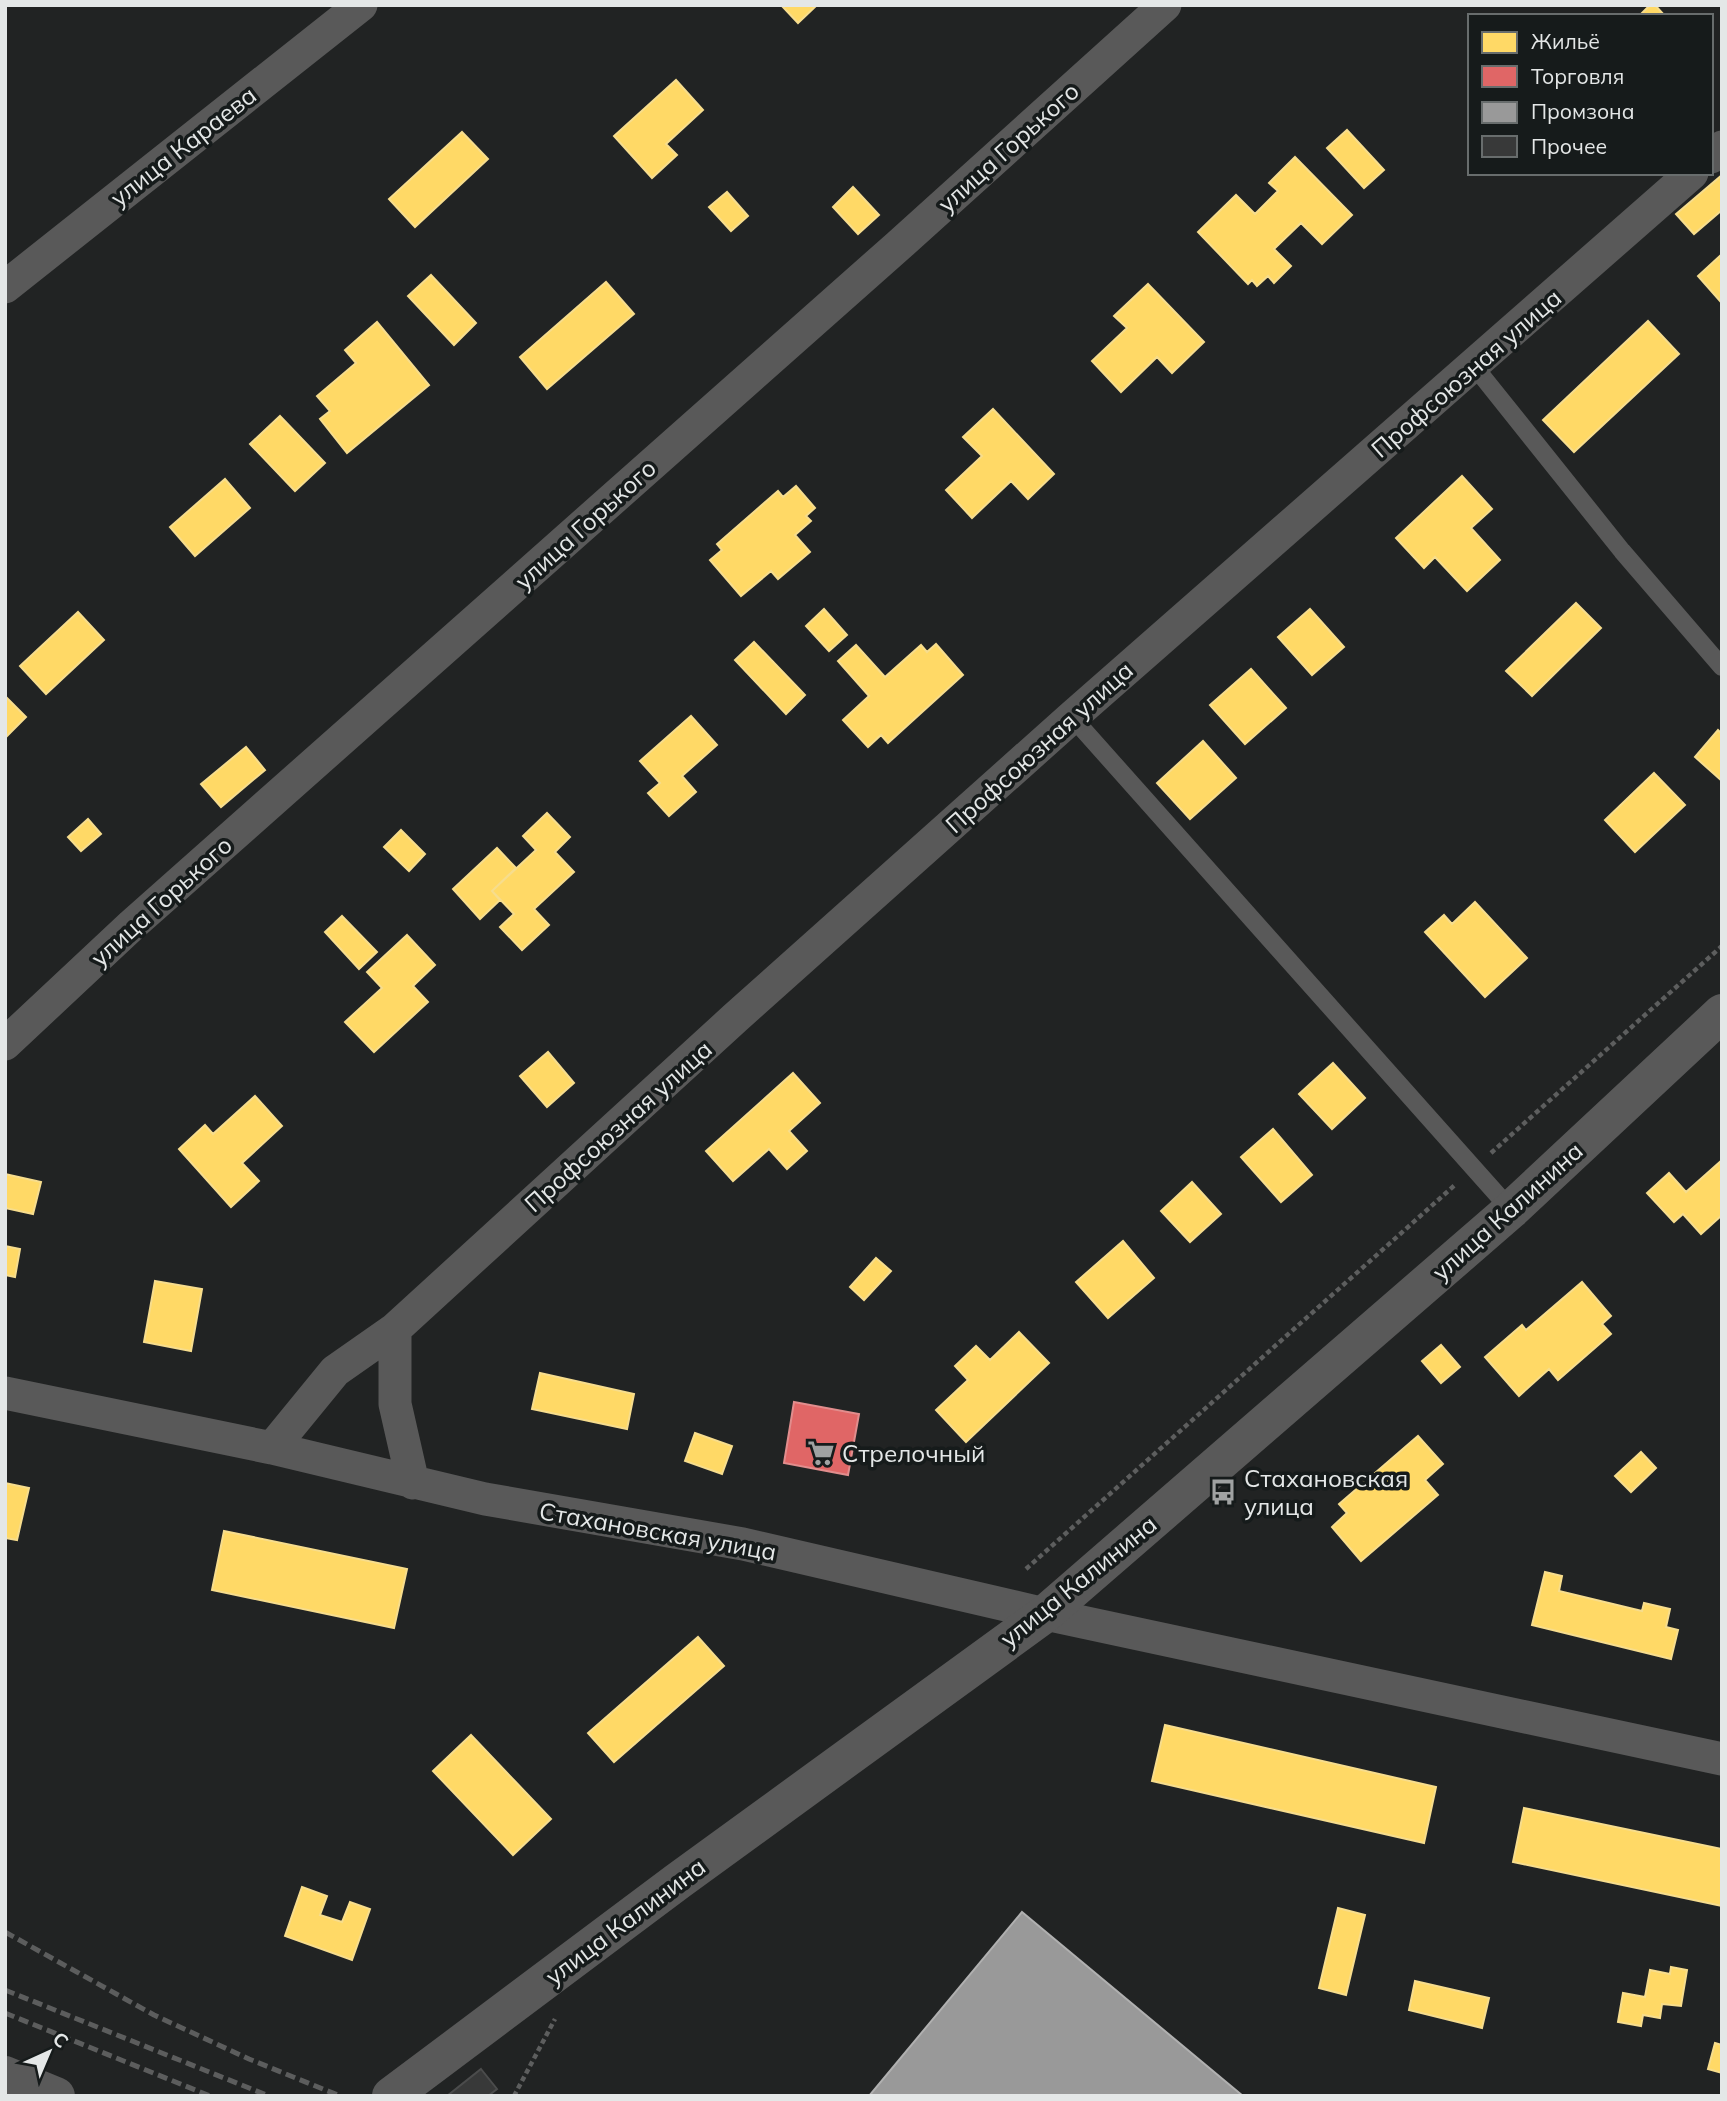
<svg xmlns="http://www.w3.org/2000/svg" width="1727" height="2101" viewBox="0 0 1727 2101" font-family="Mulish,sans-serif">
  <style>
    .homes { fill: #ffd966; stroke: #f7dd8d; stroke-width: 2 }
    .shops { fill: #e06666; stroke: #e18d8d; stroke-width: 2 }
    .industry { fill: #999; stroke: #b0b0b0; stroke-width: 2 }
    .building { fill: #383939; stroke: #4b4c4c; stroke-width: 2 }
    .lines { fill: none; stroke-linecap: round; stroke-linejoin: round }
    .path { stroke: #5d5e5e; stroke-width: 4.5; stroke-dasharray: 5 3.5; stroke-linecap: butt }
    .service { stroke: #595959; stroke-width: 18 }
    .minor { stroke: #595959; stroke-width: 33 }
    .tertiary { stroke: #595959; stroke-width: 38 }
    .rail { stroke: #5c5d5d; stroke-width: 5; stroke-dasharray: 10 5; stroke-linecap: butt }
    .labels { text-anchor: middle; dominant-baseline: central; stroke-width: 7; stroke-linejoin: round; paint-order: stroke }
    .street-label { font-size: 24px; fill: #e4e7e7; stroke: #161b1b }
    .poi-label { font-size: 24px; fill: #e4e7e7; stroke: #161b1b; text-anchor: start }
  </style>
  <rect width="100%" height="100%" fill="#212323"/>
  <path class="homes" d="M781,5H817L798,23Z
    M1650,5H1655L1665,16H1639Z
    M676,80L703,110L666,144L677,155L652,178L614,136Z
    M1347,130L1384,170L1364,188L1327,148Z
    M462,132L488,159L415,227L389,199Z
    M1295,157L1352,215L1322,244L1301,223L1274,249L1291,266L1274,283L1268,276L1257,286L1252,280L1248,284L1198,232L1236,195L1255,214L1278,191L1269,183Z
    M1722,175V210L1694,234L1676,214Z
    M853,187L879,215L858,234L833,207Z
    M727,192L748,216L731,231L709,207Z
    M1722,254V299L1720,301L1698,276Z
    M431,275L476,323L454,345L408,296Z
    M606,282L634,314L547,389L520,357Z
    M1148,284L1204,342L1172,373L1157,357L1121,392L1092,361L1127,328L1114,316Z
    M1648,321L1679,354L1574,452L1543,420Z
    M377,322L429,385L347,453L320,419L330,411L317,396L356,363L345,350Z
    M993,409L1054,474L1028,499L1011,481L972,518L946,490L982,456L963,437Z
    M280,416L325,463L295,491L250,444Z
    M1462,476L1492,509L1471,528L1500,560L1467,591L1435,557L1424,568L1396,538Z
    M225,479L250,508L195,556L170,527Z
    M796,486L815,508L806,516L811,521L795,535L810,552L778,579L771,571L741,596L710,560L722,550L717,544L778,491L783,497Z
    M1576,603L1601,628L1532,696L1506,671Z
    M824,609L847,635L829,651L806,626Z
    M1310,609L1344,647L1312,675L1278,637Z
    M78,612L104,640L46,694L20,666Z
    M754,642L805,695L786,714L735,660Z
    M936,644L963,675L888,743L881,735L868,747L843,720L869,696L838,661L856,645L885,677L921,645L927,652Z
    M1251,669L1286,708L1245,744L1210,705Z
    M5,696L26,717L5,738Z
    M691,716L717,745L682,776L696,792L669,816L648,793L660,783L640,761Z
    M1718,730L1722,734V781L1695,757Z
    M1203,741L1236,778L1190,819L1157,783Z
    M246,747L265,770L221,807L201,784Z
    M1654,773L1685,805L1635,852L1605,820Z
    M547,813L570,837L555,852L574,872L534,909L549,925L522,950L500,927L514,914L492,891L536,850L523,836Z
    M88,819L101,834L81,851L68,837Z
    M401,830L425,854L409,871L384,847Z
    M497,848L516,868L492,891L500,900L480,919L453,889Z
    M1475,902L1527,958L1485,997L1425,932L1444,915L1452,924Z
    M342,916L377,952L359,969L325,932Z
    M407,935L435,965L413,986L428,1002L374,1052L345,1022L382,988L367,972Z
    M548,1052L574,1083L547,1107L520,1076Z
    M1333,1063L1365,1098L1332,1129L1299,1094Z
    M793,1073L820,1103L789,1131L807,1151L787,1169L769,1149L733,1181L706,1151Z
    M255,1096L282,1126L242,1163L259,1181L231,1207L179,1149L205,1125L213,1134Z
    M1273,1129L1312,1175L1281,1202L1241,1157Z
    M1722,1160V1215L1701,1234L1683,1214L1674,1222L1647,1193L1669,1173L1686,1192Z
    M5,1174L41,1182L33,1214L5,1208Z
    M1192,1182L1221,1214L1190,1242L1161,1211Z
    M1123,1241L1154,1278L1108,1318L1076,1282Z
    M5,1246L20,1249L15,1277L5,1275Z
    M876,1258L891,1271L864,1300L850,1287Z
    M155,1281L202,1289L191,1351L144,1342Z
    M1582,1282L1611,1316L1602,1324L1611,1334L1558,1380L1549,1369L1519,1396L1485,1357L1522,1325L1526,1330Z
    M1019,1332L1049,1363L966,1442L936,1410L968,1380L955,1366L976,1346L990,1360Z
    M1441,1345L1460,1367L1441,1383L1422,1361Z
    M540,1373L634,1394L627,1429L532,1409Z
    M695,1433L732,1446L722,1474L685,1461Z
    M1418,1436L1443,1464L1425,1480L1438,1495L1361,1561L1332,1527L1347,1513L1339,1504Z
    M1641,1452L1656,1468L1631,1492L1615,1476Z
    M5,1483L29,1488L17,1540L5,1538Z
    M224,1531L407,1569L394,1628L212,1590Z
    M1545,1572L1562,1576L1559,1591L1642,1611L1644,1603L1670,1609L1666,1627L1678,1630L1671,1659L1532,1625Z
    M698,1637L724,1666L614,1762L588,1733Z
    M1165,1725L1436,1787L1424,1843L1152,1781Z
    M471,1735L551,1819L513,1855L433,1771Z
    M1524,1808L1722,1849V1906L1513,1862Z
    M302,1887L327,1896L320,1915L342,1922L350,1902L370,1909L352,1960L285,1936Z
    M1338,1908L1365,1915L1346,1995L1319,1988Z
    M1671,1967L1687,1970L1681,2006L1662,2004L1660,2018L1643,2015L1641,2026L1618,2022L1623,1993L1645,1997L1650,1970L1670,1974Z
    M1415,1981L1489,1998L1482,2028L1409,2010Z
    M1715,2043L1722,2045V2073L1708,2069Z"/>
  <path class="shops" d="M794,1402L859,1414L848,1475L784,1463Z"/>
  <path class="industry" d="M1022,1912L1243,2096H869Z"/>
  <path class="building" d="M481,2069L497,2089L488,2096H447Z"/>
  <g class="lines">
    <path class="path" d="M1491,1153L1722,946
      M1026,1569L1456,1184
      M514,2096L555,2019"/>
    <path class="service" d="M1474,366L1622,551L1722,667
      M1072,717L1511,1210"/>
    <path class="minor" d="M1711,157L1722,147
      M5,287L361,5
      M5,1044L132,925L898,246L1165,5
      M395,1329V1404L413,1483
      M5,1393L272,1448L485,1499L743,1544L1045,1614L1722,1759
      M272,1448L335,1371L395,1329L735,1018L1072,717L1692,173"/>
    <path class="tertiary" d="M5,2075L56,2096
      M391,2096L678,1881L1045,1614L1511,1210L1722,1013"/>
    <path class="rail" d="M5,1932L154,2015L249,2059L340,2096
      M5,1990L269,2096
      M5,2013L210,2096"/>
  </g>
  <defs>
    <g id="supermarket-bare" transform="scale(2.1)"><path d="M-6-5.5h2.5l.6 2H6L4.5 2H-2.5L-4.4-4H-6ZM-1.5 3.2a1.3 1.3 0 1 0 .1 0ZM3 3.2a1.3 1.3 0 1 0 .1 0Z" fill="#a0a2a2" stroke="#161b1b" stroke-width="2.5" paint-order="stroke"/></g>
    <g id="bus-bare" transform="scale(2.1)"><path d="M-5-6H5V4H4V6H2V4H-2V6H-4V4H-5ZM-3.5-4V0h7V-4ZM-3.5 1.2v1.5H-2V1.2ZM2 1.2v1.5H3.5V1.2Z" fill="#a0a2a2" stroke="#161b1b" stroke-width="2.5" paint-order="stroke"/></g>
  </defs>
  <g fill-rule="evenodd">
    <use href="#supermarket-bare" x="821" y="1453"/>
    <use href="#bus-bare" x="1223" y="1492"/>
  </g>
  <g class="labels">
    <g class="street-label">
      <text transform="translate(183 146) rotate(-38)">улица Караева</text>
      <text transform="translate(1008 147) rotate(-42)">улица Горького</text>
      <text transform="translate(1466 373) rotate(-41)">Профсоюзная улица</text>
      <text transform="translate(585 524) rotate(-42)">улица Горького</text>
      <text transform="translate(1039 747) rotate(-42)">Профсоюзная улица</text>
      <text transform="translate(161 901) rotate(-42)">улица Горького</text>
      <text transform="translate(618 1126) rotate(-42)">Профсоюзная улица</text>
      <text transform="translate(1507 1211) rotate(-42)">улица Калинина</text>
      <text transform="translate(658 1531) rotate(10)">Стахановская улица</text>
      <text transform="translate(1078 1581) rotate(-39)">улица Калинина</text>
      <text transform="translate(625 1921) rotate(-37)">улица Калинина</text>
    </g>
    <g class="poi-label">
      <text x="842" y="1453">Стрелочный</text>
      <text x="1244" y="1478">Стахановская<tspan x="1244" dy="28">улица</tspan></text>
    </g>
  </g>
  <rect width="1727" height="2101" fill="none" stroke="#e4e7e7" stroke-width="14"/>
  <rect x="1468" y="14" width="245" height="161" fill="#161b1b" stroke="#686d6d" stroke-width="2"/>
  <rect x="1482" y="32" width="35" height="21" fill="#ffd966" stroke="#686d6d" stroke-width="2"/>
  <text x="1531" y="49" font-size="21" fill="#e4e7e7">Жильё</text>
  <rect x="1482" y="66" width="35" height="21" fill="#e06666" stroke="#686d6d" stroke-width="2"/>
  <text x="1531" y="84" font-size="21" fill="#e4e7e7">Торговля</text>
  <rect x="1482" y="102" width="35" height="21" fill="#999999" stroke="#686d6d" stroke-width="2"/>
  <text x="1531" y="119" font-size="21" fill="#e4e7e7">Промзона</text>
  <rect x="1482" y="136" width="35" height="21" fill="#383939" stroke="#686d6d" stroke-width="2"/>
  <text x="1531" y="154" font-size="21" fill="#e4e7e7">Прочее</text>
  <g transform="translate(49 2052) rotate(44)" stroke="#161b1b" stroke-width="5" paint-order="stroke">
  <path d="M0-5L12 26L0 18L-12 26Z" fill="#e4e7e7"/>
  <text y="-10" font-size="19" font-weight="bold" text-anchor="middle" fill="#e4e7e7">С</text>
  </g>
</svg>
